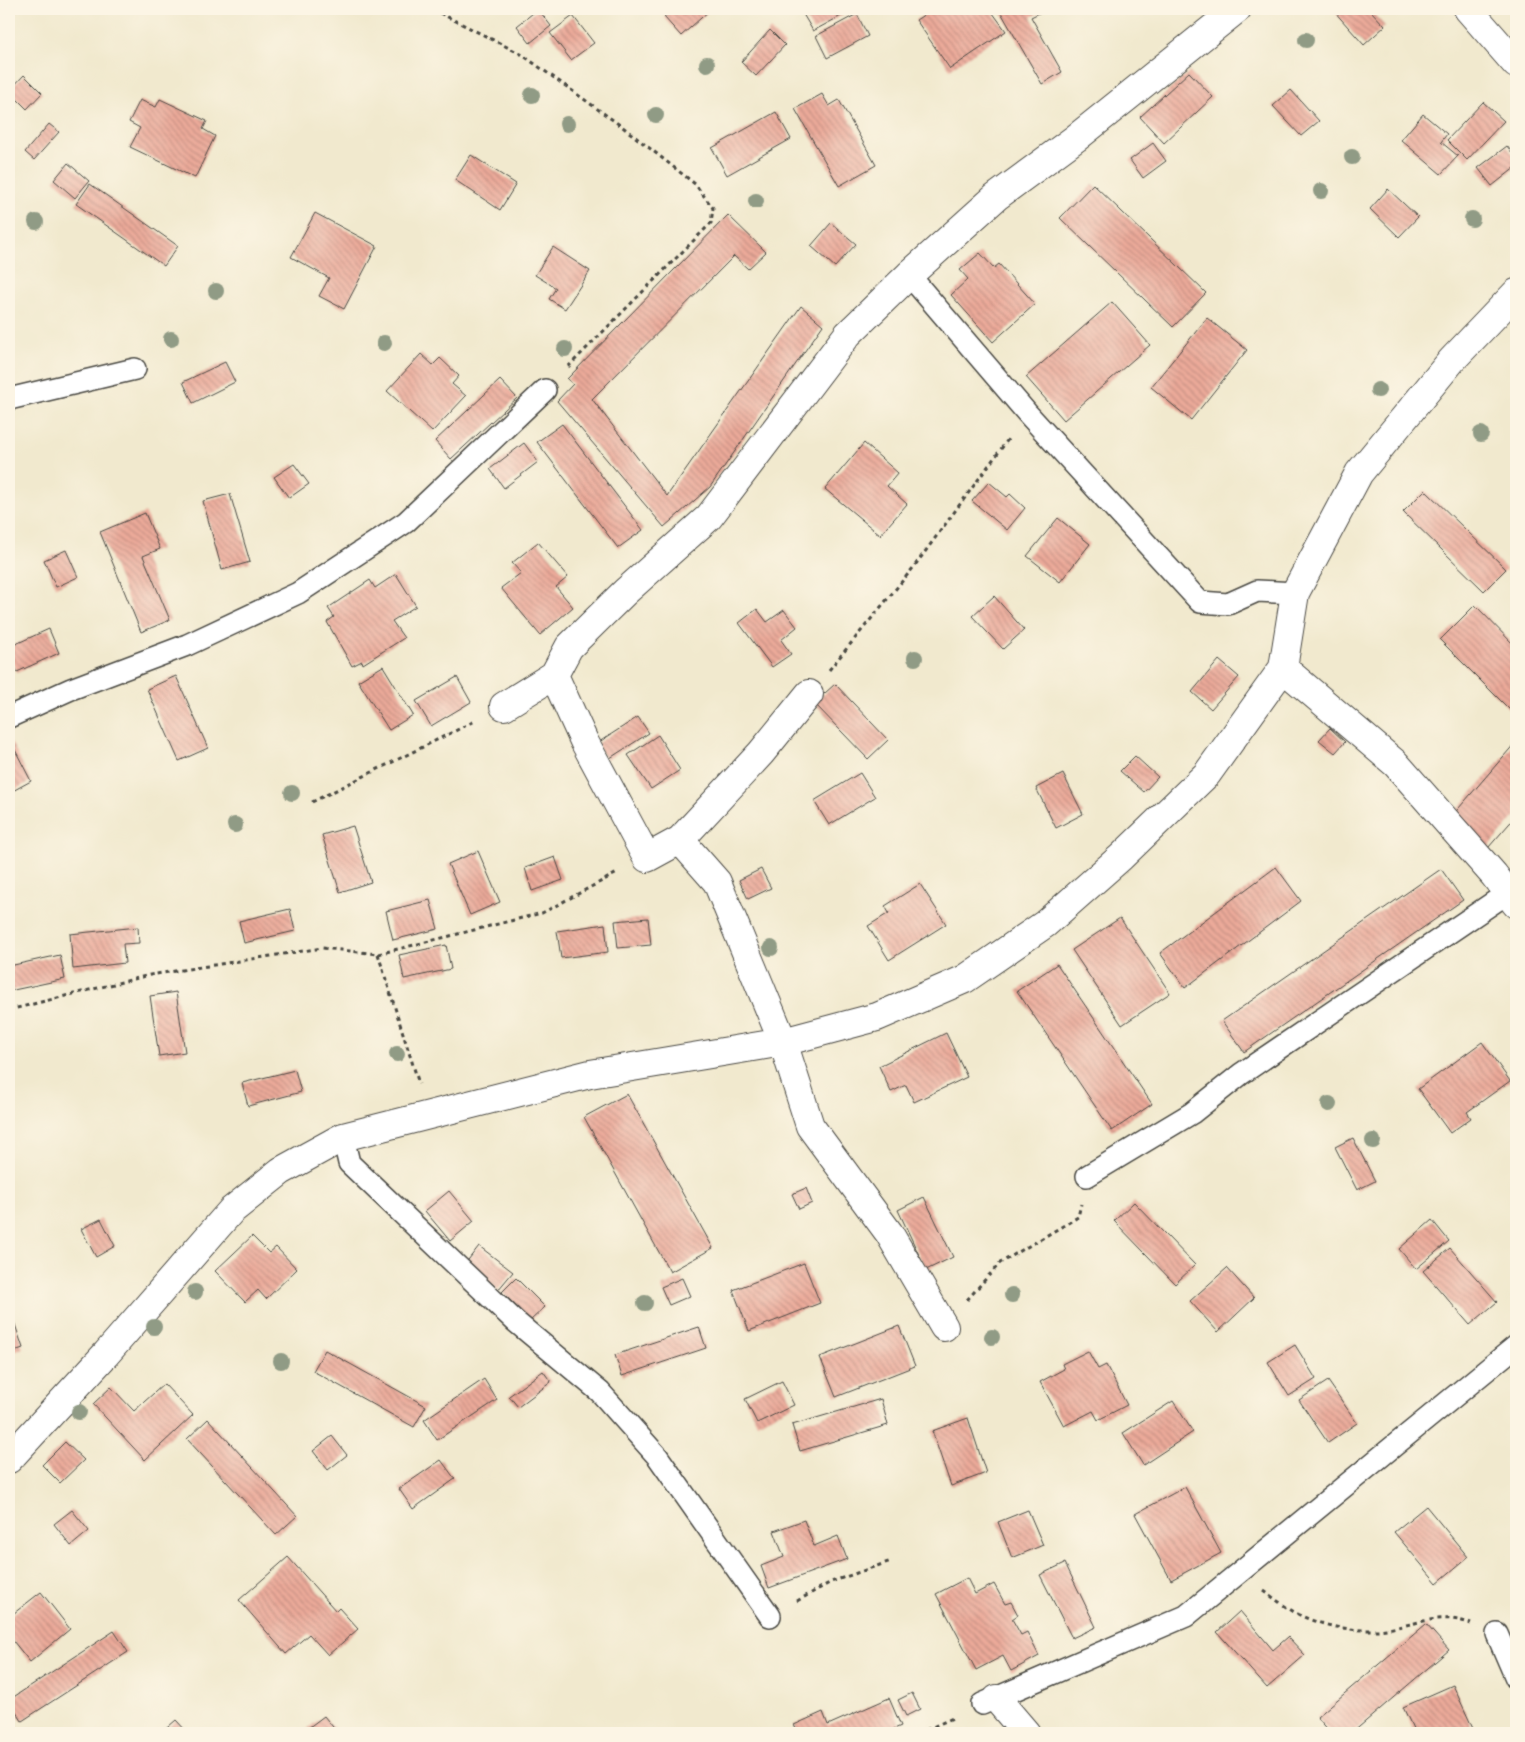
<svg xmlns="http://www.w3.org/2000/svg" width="1525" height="1742" viewBox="0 0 1525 1742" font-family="'Playpen Sans',sans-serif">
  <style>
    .building { fill: url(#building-back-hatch) }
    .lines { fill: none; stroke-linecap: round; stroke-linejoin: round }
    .service-casing { stroke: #494843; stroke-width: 24 }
    .minor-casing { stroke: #494843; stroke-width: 30 }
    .path { stroke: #494843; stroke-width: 3; stroke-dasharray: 4 4; stroke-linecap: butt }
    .service { stroke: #fff; stroke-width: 21 }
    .minor { stroke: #fff; stroke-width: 28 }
    .tree { fill: #909b85 }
  </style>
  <defs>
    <pattern id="building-back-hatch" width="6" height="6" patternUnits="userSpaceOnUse" patternTransform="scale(1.25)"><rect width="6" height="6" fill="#ecaa9a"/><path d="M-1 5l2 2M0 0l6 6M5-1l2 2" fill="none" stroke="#bf8b7e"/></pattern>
  </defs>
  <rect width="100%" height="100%" fill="#fcf5e5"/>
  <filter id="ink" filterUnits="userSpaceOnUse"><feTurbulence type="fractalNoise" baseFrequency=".02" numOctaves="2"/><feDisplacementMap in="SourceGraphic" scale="10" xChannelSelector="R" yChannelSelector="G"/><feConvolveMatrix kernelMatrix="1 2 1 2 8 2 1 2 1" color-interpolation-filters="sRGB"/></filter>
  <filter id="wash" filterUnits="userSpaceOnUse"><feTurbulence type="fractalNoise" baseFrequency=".0096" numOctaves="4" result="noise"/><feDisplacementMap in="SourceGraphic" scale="20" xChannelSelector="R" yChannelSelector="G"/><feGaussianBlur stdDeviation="1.12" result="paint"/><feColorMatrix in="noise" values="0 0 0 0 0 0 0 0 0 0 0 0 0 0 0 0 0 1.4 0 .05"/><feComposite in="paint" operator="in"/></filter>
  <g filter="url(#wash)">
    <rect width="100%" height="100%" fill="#f1e9ce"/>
    <g id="blocks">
      <path class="building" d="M538,9L551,26L530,43L517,26Z
        M673,9H711L681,36L664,17Z
        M800,9H854L813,31Z
        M933,9H990L1006,31L950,69L916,20Z
        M999,9H1047L1031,17L1062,72L1042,84Z
        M1334,9H1369L1385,26L1364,45L1333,10Z
        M857,14L868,36L827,58L816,36Z
        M573,16L594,43L571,60L550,33Z
        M770,30L785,45L756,76L741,62Z
        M1189,72L1213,97L1164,143L1140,117Z
        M24,75L42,93L27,109L9,91Z
        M1291,90L1319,121L1301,136L1273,106Z
        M822,94L829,106L839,100L876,165L839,186L795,109Z
        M160,99L207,121L203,129L215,136L195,178L130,147L140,128L129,122L140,100L156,107Z
        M1483,102L1504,121L1467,160L1447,140Z
        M776,112L791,139L727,175L712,148Z
        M1423,114L1447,134L1441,142L1458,156L1441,174L1401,140Z
        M49,124L59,132L34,160L25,152Z
        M1153,143L1166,161L1143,178L1130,160Z
        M1507,146L1516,158V167L1492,186L1478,168Z
        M471,155L516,184L500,210L455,180Z
        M68,163L89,181L75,198L54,180Z
        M90,184L178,246L164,266L76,204Z
        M1093,184L1206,293L1173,327L1060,218Z
        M1388,189L1418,217L1399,237L1370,209Z
        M315,213L377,246L344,309L319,296L329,278L291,257Z
        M728,215L766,252L748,269L734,256L592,399L667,496L801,306L823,325L710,487L664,527L557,401L573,384L567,379Z
        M831,223L856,244L835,267L811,246Z
        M553,247L590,271L565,309L549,299L556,288L535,275Z
        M980,253L994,268L999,264L1035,304L993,342L951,295L968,279L960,270Z
        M1112,302L1150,345L1064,420L1026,377Z
        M1207,318L1247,350L1191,420L1151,387Z
        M421,354L433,365L440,358L459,376L452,384L466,396L432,432L387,391Z
        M225,362L235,382L193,403L183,382Z
        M500,380L517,398L451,459L435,441Z
        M562,424L643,530L618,548L537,442Z
        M524,443L538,462L504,488L490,469Z
        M864,443L898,473L887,486L907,504L880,535L825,489Z
        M294,464L309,484L289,498L274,477Z
        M989,482L1007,497L1010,494L1025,508L1007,530L972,501Z
        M1425,490L1506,569L1484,591L1403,512Z
        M230,494L250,562L222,570L203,501Z
        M145,513L160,549L143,556L170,620L141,632L100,532Z
        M1058,518L1090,544L1060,582L1027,556Z
        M538,542L568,577L556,587L573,607L540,635L501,588L521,573L512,563Z
        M66,550L78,577L56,587L44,560Z
        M396,574L416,606L392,621L404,638L363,664L362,661L352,666L327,622L334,617L328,608L370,580L375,588Z
        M994,596L1024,630L1003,649L972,616Z
        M1475,605L1516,647V716L1440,640Z
        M757,609L767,622L784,610L797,627L781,640L791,654L772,667L739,623Z
        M49,629L59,653L17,672L9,655V647Z
        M1219,660L1239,677L1211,709L1192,692Z
        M383,666L413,715L389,730L358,681Z
        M176,676L208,748L179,761L147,689Z
        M457,677L471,702L431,726L416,701Z
        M835,684L888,740L868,759L814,703Z
        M638,717L649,733L607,760L596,744Z
        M1330,728L1345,742L1335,753L1319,740Z
        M658,735L680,770L651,789L628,755Z
        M11,742L31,781L9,793V743Z
        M1516,742V816L1488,848L1452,816Z
        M1135,756L1158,777L1144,792L1120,771Z
        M860,773L875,797L829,825L814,801Z
        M1063,774L1083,814L1056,828L1036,788Z
        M353,826L371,882L340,892L322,835Z
        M478,851L500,902L470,915L448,864Z
        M555,857L563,880L532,891L525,868Z
        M1276,867L1301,901L1185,988L1160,953Z
        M761,869L771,888L748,899L739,880Z
        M1441,869L1463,900L1244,1052L1222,1021Z
        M920,884L946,924L889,960L868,926L889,913L885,906Z
        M430,900L438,929L393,940L386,911Z
        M290,909L295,931L244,943L239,921Z
        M648,918L651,945L618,948L615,921Z
        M1120,918L1170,993L1122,1025L1072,950Z
        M605,924L608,952L561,958L557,931Z
        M138,927L139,943L123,944L125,963L73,969L70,934Z
        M446,945L451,969L404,979L399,955Z
        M60,955L65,979L9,991V966Z
        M1057,964L1152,1104L1112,1131L1017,991Z
        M176,992L185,1052L159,1056L150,996Z
        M946,1033L967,1077L914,1102L906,1085L891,1092L879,1066Z
        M1482,1042L1510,1081L1467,1112L1471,1118L1450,1133L1418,1089Z
        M295,1070L301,1092L248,1106L242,1083Z
        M627,1094L713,1248L670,1272L584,1117Z
        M1353,1138L1375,1181L1357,1190L1335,1147Z
        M806,1188L812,1203L799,1209L792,1194Z
        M449,1191L474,1221L450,1241L425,1211Z
        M924,1197L953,1257L926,1270L898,1210Z
        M1134,1202L1195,1265L1175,1284L1114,1221Z
        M101,1219L115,1246L96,1257L81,1229Z
        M1432,1220L1449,1241L1416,1269L1399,1249Z
        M252,1236L269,1253L276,1247L297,1269L266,1299L258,1290L245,1302L215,1271Z
        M479,1246L513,1272L498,1290L465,1264Z
        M1450,1248L1497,1302L1470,1325L1423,1271Z
        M804,1263L820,1303L749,1331L733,1290Z
        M1227,1268L1254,1298L1218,1332L1190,1301Z
        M516,1278L545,1307L530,1321L502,1292Z
        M682,1278L690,1296L669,1305L661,1287Z
        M9,1307L23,1348L9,1353Z
        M899,1326L915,1366L836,1397L820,1357Z
        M699,1327L706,1348L622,1376L615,1355Z
        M1295,1345L1316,1379L1289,1396L1268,1362Z
        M325,1350L426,1406L414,1427L313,1371Z
        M1088,1351L1098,1369L1106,1365L1127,1405L1098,1420L1093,1411L1064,1426L1040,1382L1064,1369L1062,1364Z
        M543,1371L551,1382L518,1407L509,1396Z
        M484,1379L497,1400L437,1440L424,1420Z
        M782,1381L794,1405L757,1423L745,1399Z
        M1328,1381L1357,1423L1328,1443L1299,1400Z
        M164,1384L193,1415L145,1460L93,1404L111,1387L134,1411Z
        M881,1399L888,1425L800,1451L792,1425Z
        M1173,1401L1193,1432L1143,1465L1123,1433Z
        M968,1418L986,1473L951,1486L932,1431Z
        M208,1419L297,1516L276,1535L187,1439Z
        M332,1436L347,1455L328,1470L313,1451Z
        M65,1442L84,1460L60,1483L42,1465Z
        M441,1460L455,1479L413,1509L399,1489Z
        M1185,1487L1221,1553L1171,1580L1135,1514Z
        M1426,1506L1468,1557L1437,1583L1394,1532Z
        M72,1510L89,1531L71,1546L54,1524Z
        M1028,1510L1043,1545L1012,1558L998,1522Z
        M804,1520L814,1546L838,1536L847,1559L769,1588L761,1566L784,1557L774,1531Z
        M288,1557L336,1611L339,1608L358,1629L328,1655L309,1634L286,1654L239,1600Z
        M1065,1563L1096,1627L1072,1638L1040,1575Z
        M967,1578L975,1594L994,1584L1005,1604L1011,1602L1018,1615L1012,1619L1021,1635L1027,1632L1039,1656L1011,1671L1003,1656L976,1670L936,1594Z
        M41,1592L70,1629L30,1662L9,1636V1617Z
        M1240,1611L1273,1650L1288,1637L1305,1655L1267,1688L1217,1632Z
        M1426,1624L1449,1650L1352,1733H1331L1317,1717Z
        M114,1631L128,1652L22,1721L9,1700Z
        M1453,1685L1475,1733H1415L1403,1707Z
        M912,1693L920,1709L906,1716L898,1700Z
        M889,1698L901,1726L885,1733H798L794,1725L823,1712L828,1725Z
        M324,1716L337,1732L312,1733L308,1728Z
        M176,1720L188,1733H161Z"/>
    </g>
  </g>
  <g filter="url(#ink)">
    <use href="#blocks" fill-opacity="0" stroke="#494843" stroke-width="1"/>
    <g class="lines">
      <g class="service-casing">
        <path id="service" d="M909,275L1027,413L1200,602L1228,604L1257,591L1295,593
          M9,399L135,369
          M9,717L71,689L187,645L298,593L406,522L545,390
          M343,1137L349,1163L516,1322L600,1392L658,1457L770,1616
          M1087,1176L1192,1113L1241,1074L1506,894
          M1497,1634L1516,1678
          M982,1704L1186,1616L1516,1346"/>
      </g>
      <g class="minor-casing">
        <path id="minor" d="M1468,9L1516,64
          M1283,668L1396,764L1494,875L1516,904
          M554,675L584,741L647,858L680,840L761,753L809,694
          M504,706L554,675L569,647L625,592L709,517L848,334L909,275L996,197L1076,138L1237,9
          M680,840L717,882L783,1042L810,1126L889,1233L944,1327
          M9,1459L106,1354L231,1211L281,1171L343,1137L590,1074L783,1042L877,1017L965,979L1045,924L1121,857L1207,774L1283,668L1295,593L1359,473L1452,360L1516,293
          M997,1699L1026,1733"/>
      </g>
      <path class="path" d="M433,9L440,13L444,9
        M440,13L521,54L624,128L695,184L713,208L711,223L566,369
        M829,670L913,568L1009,438
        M312,802L475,721
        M378,954L419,1084
        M9,1010L150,975L322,948L378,954L542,913L619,872
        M967,1300L1000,1263L1078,1217L1081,1204
        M1264,1591C1274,1598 1285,1607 1296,1613C1320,1626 1350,1631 1377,1630C1410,1628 1438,1610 1471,1624
        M797,1601L831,1582L891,1561
        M919,1733L955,1717"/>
      <use href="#service" class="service"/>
      <use href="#minor" class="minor"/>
    </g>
    <g class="tree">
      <circle cx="1306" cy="40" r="8"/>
      <circle cx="707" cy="64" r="8"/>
      <circle cx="532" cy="95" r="8"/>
      <circle cx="656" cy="115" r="8"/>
      <circle cx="567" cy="124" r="8"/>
      <circle cx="1352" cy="157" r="8"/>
      <circle cx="1321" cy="191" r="8"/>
      <circle cx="756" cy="201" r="8"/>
      <circle cx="1472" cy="219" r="8"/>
      <circle cx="36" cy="222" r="8"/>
      <circle cx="216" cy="291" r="8"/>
      <circle cx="171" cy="339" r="8"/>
      <circle cx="384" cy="343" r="8"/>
      <circle cx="565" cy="349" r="8"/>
      <circle cx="1378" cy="390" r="8"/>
      <circle cx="1481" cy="434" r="8"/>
      <circle cx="915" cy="658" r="8"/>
      <circle cx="292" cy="793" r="8"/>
      <circle cx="235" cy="825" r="8"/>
      <circle cx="771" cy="948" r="8"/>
      <circle cx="397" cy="1054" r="8"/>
      <circle cx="1329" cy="1104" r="8"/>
      <circle cx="1373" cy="1141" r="8"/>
      <circle cx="195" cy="1292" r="8"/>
      <circle cx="1012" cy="1295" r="8"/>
      <circle cx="645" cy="1303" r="8"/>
      <circle cx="154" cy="1327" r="8"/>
      <circle cx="992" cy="1337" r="8"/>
      <circle cx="281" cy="1361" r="8"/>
      <circle cx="79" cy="1412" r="8"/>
    </g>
  </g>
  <rect width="1525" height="1742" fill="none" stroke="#fcf5e5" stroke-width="30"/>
</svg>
